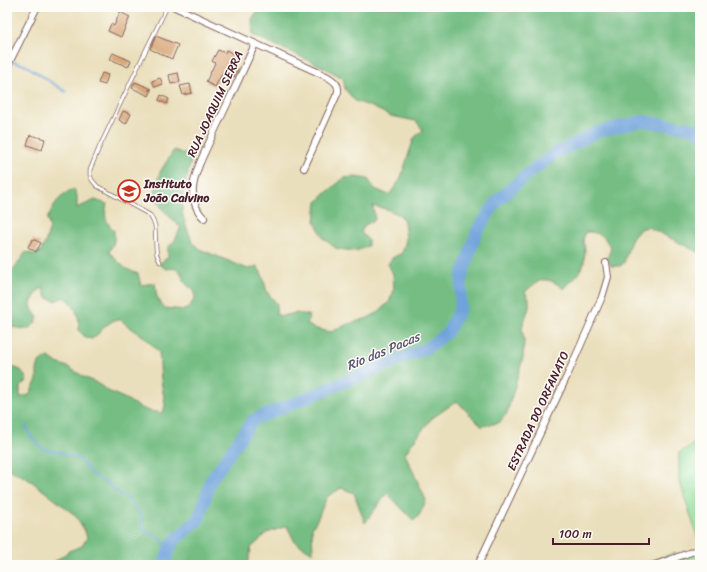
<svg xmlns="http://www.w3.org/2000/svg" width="707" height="572" viewBox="0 0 707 572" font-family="Sriracha,sans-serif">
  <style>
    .green { fill: #91de9b; stroke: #6e7e63 }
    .forest { fill: #74bd83; stroke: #5f6e57 }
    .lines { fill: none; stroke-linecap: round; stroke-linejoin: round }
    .stream { stroke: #6fa3db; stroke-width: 2 }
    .river { stroke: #6fa3db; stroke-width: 12 }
    .building { fill: #d9a77a }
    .lane-casing { stroke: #82625e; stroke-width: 4.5 }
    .street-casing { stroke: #82625e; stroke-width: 8 }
    .lane { stroke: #fff; stroke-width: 3 }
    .street { stroke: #fff; stroke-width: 6 }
    .labels { text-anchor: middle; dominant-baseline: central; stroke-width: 3; stroke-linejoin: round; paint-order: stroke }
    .street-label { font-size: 12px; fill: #4a1f2b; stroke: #fdfcf7 }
    .poi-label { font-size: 12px; font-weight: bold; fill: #4a1f2b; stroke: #fdfcf7; text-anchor: start }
    .water-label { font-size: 13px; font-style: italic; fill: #595471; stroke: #fdfcf7 }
  </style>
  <rect width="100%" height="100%" fill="#fdfcf7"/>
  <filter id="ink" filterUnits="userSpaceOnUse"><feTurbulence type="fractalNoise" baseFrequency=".025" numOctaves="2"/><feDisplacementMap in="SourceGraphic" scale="8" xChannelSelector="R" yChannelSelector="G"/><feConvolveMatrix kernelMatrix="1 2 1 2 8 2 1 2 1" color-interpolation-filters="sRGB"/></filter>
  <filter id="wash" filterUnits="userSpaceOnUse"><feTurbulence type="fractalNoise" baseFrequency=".012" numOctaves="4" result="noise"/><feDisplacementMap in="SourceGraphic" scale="16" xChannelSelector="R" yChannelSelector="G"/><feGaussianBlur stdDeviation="0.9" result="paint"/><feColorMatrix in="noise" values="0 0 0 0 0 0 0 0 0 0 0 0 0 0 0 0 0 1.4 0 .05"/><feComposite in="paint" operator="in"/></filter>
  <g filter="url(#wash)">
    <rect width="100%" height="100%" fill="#eadfbc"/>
    <path class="green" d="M700,440V545L679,479V453Z
      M700,551V565H638L675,553L677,559Z"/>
    <path class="forest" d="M260,7H700V253L648,227L640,229L631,240L624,263L620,266H611L607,258L611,249C604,235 600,232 585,232L583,240L585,249L584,264L577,275L564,289C546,275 540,278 525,292L529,299V308L522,327L524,340L523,358L507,413L499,423L481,426L457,401L431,419L410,446L405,454L426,500L420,514L414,521L387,493L365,523L354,493L341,488L327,497L317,520L312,528L313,553L295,542L287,526L267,533L251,548L248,565H50L69,551L82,546L87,538L85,531L75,515L31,481L7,468V365L21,370L27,380L20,387V397L29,395L37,380V370L39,362L49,357L57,363L68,367L86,378L97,383L108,391L126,399L139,407L149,411L163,413L165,405L161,380L159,352L143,336L128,326L121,320H114L105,326L99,333L92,339L86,338L79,331C79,313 77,309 64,297L55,301L46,297L43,288L38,291L31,303L32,309L38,318C31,332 25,329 12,327L7,318V275L12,271L26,252L34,254L40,252L45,243L50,228L47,219C55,203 57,198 74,189L77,196V208L95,200L107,204C104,218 105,220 114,231V242L109,252L125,268L138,274L141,285L155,283L157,297L164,308L186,310L195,299L194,289C192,288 189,287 188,286C178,277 186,266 166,269L159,264L168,257V248L175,240L181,227C168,217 162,209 154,196L160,172L174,150L192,157L183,194L182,212L186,226L193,243L202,250L248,269L257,266L262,274L267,292L277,304L276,314L282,316L296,313L309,315L307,324L313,328L331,332L348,324L368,318L377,313L389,302L394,290L393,274L388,264L392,258L402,253L406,240L404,221L400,215L386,209L373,206L375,220L365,225L361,232L368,240V246L356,251L337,249L323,238L315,221L317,202L324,195L344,178L355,177L368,179L375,189L389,195L400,180L414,138L423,130L416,121L391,116L372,107L355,101L345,89L343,78L321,66L253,35L252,19Z"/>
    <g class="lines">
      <path class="stream" d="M7,60L25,65L66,92
        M26,426L31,437L43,449L59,452L79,459L92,474L107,483L121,495L129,499L142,517V530L151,533L170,547"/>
      <path class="river" d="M164,565L170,547L175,540L199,519L211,480L253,420L376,369L427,348L447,333L460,309L462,276L477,231L497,201L526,175L556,153L597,132L642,121L690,128L700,133"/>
    </g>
    <g id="blocks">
      <path class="building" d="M120,12L130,17L121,37L108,31L111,24L114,26Z
        M156,36L178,45L172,59L150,49Z
        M218,50L225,53L226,50L238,56L232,66L238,69L234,77L223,72L215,87L206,82L215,63L212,61Z
        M113,53L131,61L128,67L110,59Z
        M102,73L108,75L105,85L98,83Z
        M178,73L180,82L171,84L169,75Z
        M160,78L163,84L155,87L152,81Z
        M135,82L152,89L148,90L151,91L149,96L132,88Z
        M190,84L192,93L183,95L180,86Z
        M161,95L169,99L167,104L159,100Z
        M123,111L131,114L126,124L119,120Z
        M30,135L45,139L42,150L27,145Z
        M33,239L41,243L36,252L28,247Z"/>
    </g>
  </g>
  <g filter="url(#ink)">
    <use href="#blocks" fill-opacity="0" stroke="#82625e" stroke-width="1"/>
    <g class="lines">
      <g class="lane-casing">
        <path id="lane" d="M160,262L157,255L156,248L155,225L150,215L97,186L92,180L90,175V170L99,148L146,50L167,7"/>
      </g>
      <g class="street-casing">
        <path id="street" d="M175,7L328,77C334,81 339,84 338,92L304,168
          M7,67L37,7
          M204,218C196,211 192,198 193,188C195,169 207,148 215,130C228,102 242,73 255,44
          M478,565L567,376L602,297L608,277L606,263
          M655,565L700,549"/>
      </g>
      <use href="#lane" class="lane"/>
      <use href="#street" class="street"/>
    </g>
  </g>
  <defs>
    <g id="university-ring" transform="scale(1.15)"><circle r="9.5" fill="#fdfcf7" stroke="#c8321e" stroke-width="1.5"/><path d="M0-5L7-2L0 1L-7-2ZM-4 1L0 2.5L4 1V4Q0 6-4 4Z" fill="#c8321e"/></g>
  </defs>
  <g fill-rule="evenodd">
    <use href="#university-ring" x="129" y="191"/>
  </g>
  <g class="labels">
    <g class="street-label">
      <text transform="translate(215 104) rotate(-65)">RUA JOAQUIM SERRA</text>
      <text transform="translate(538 411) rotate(-65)">ESTRADA DO ORFANATO</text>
    </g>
    <g class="poi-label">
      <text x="144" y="184">Instituto<tspan x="144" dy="14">João Calvino</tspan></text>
    </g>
    <g class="water-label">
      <text transform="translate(383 351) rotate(-23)">Rio das Pacas</text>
    </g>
  </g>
  <rect width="707" height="572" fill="none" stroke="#fdfcf7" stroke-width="24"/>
  <path d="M553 538v6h96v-6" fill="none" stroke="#4a1f2b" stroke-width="2"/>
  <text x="559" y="538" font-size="12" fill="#4a1f2b" stroke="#fdfcf7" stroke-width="3" paint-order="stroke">100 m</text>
</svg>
